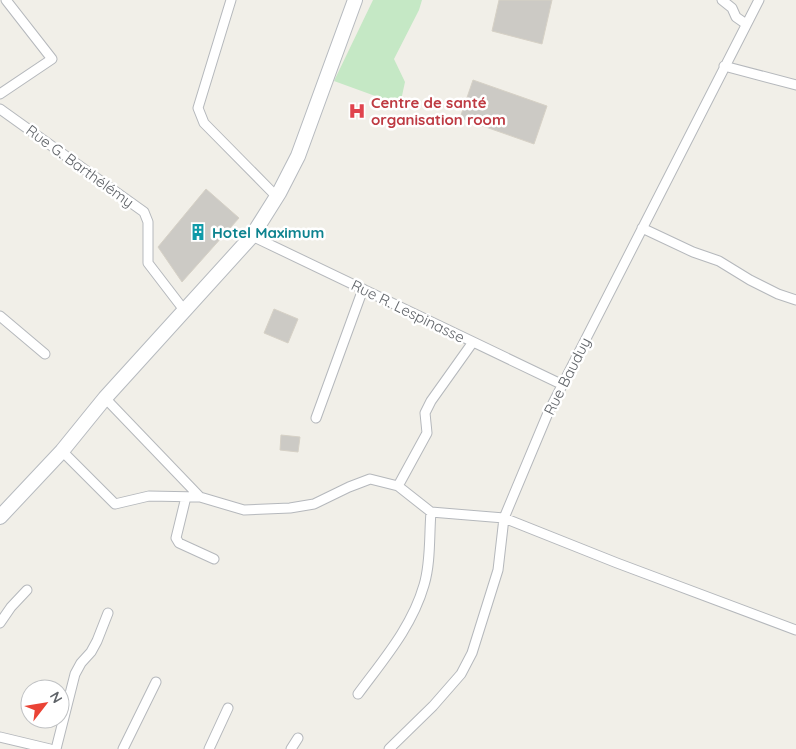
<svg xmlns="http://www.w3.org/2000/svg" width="796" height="749" viewBox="0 0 796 749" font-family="Quicksand,sans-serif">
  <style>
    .green { fill: #c5e8c5 }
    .building { fill: #cccac5; stroke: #d6d1c6 }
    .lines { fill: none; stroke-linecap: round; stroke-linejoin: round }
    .street-casing { stroke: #b5b8bc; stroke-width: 11 }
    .secondary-casing { stroke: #b6babf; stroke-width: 16 }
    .street { stroke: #fff; stroke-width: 9 }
    .secondary { stroke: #fff; stroke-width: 14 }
    .labels { text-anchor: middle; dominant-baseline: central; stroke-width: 5; stroke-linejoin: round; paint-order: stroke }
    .health-label { font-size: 15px; font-weight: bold; fill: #be3a42; stroke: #fff; text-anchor: start }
    .street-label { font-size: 15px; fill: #5f6368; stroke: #fff }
    .culture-label { font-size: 15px; font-weight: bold; fill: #0d838f; stroke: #fff; text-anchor: start }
  </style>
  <rect width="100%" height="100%" fill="#f1efe8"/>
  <path class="green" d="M373,0H422L419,10L394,59L405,82L400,105L334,81Z"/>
  <path class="building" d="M499,0H552L542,44L492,31Z
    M473,80L547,106L534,144L460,118Z
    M206,189L239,218L182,282L158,247Z
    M274,309L298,319L288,343L264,333Z
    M281,435L300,437L298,452L280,450Z"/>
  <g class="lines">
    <g class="street-casing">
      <path id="street" d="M231,0L198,108L204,123L277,197
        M722,0L732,8L736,17L746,24
        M724,66L796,85
        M0,94L52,59L6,0
        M0,109L144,212L148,222V263L184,310
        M642,228L693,252L719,261L750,280L778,294L796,300
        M252,236L563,385
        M0,316L45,354
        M105,398L200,497L244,510L290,508L314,504L349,487L370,479L398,486L431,512L504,518L617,563L796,630
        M316,418L363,289
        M62,451L115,504L149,496L200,497
        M398,486L427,433L425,413L431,401L473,342
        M186,497L176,538L179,543L214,559
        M0,623L11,607L27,590
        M358,694C383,660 412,627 424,585C431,562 429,535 431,512
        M0,737L50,749
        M56,749L75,674L81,663L91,652L97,641L108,613
        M123,749L156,682
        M209,749L228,708
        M291,749L298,738
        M389,749L433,706L461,674L472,653L498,570L504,518L548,413L759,0"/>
    </g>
    <g class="secondary-casing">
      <path id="secondary" d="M0,517L62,451L105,398L252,236L279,193L298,156L355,0"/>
    </g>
    <use href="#street" class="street"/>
    <use href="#secondary" class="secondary"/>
  </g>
  <defs>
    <g id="hospital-bare" transform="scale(1.35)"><path d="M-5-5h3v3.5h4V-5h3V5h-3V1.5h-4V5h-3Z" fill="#e0444e" stroke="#fff" stroke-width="2.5" paint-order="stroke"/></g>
    <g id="building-bare" transform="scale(1.35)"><path d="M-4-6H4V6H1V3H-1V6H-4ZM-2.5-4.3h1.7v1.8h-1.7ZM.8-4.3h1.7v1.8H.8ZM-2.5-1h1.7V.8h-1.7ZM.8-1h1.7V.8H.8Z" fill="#0f9aa8" stroke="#fff" stroke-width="2.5" paint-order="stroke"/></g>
  </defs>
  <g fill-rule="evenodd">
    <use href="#hospital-bare" x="357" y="111"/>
    <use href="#building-bare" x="198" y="232"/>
  </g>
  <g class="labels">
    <g class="health-label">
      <text x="371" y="102">Centre de santé<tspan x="371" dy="17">organisation room</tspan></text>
    </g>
    <g class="street-label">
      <text transform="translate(80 166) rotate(36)">Rue G. Barthélémy</text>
      <text transform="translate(408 311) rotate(26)">Rue R. Lespinasse</text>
      <text transform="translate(567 376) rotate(-63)">Rue Bauduy</text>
    </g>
    <g class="culture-label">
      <text x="212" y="232">Hotel Maximum</text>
    </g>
  </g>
  <g transform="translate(45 704) rotate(59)"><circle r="24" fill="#ffffff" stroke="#bfc1c3"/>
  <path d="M0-4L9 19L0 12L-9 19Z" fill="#ea4335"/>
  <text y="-8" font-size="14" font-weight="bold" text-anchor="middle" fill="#5f6368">N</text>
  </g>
</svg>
